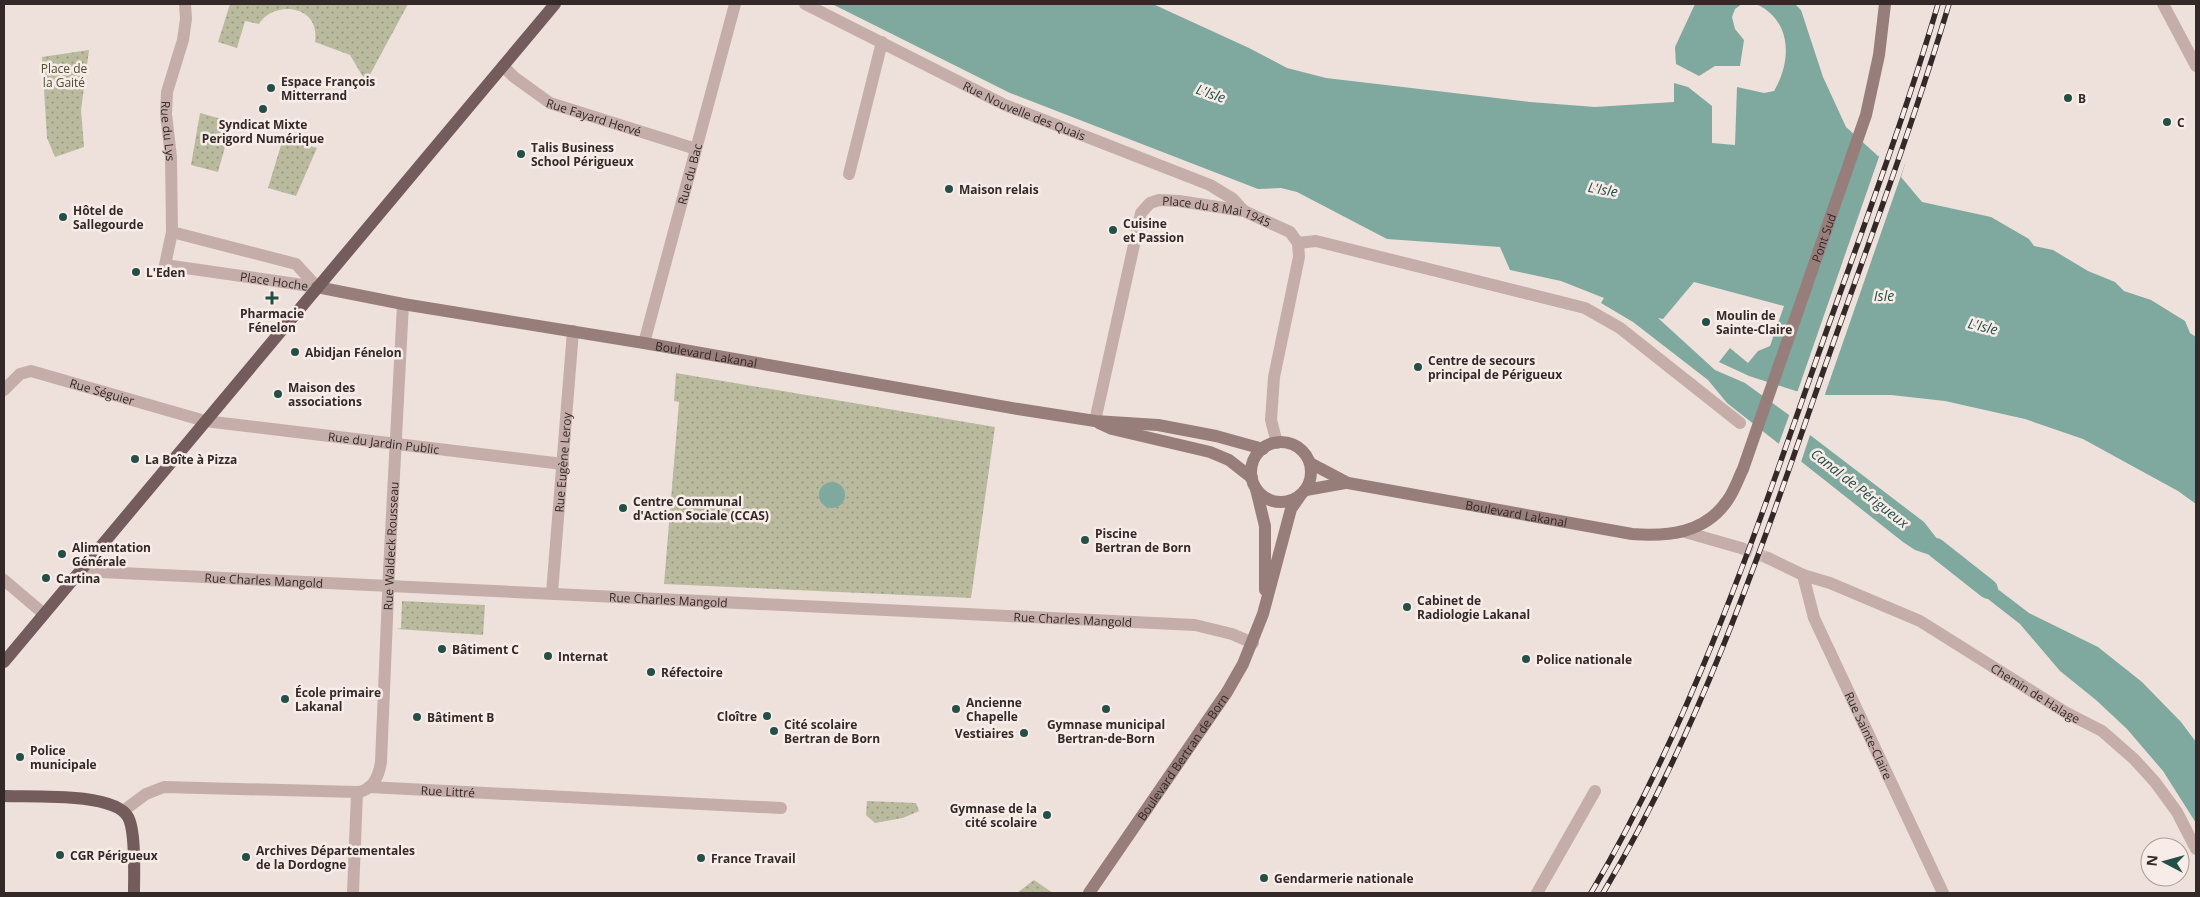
<svg xmlns="http://www.w3.org/2000/svg" width="2200" height="897" viewBox="0 0 2200 897" font-family="'Open Sans',sans-serif">
  <style>
    .park { fill: url(#park-dots) }
    .water { fill: #7fa89e }
    .pier { fill: #eee1dc }
    .lines { fill: none; stroke-linecap: round; stroke-linejoin: round }
    .canal { stroke: #7fa89e; stroke-width: 20 }
    .street-tunnel { stroke: #c9bcb8; stroke-width: 12; stroke-dasharray: 12 6; stroke-linecap: butt }
    .street { stroke: #c5aeaa; stroke-width: 12 }
    .secondary { stroke: #987e7b; stroke-width: 12 }
    .primary { stroke: #735c5b; stroke-width: 12 }
    .rail-casing { stroke: #332928; stroke-width: 5.5 }
    .rail { stroke: #f7ece8; stroke-width: 4; stroke-dasharray: 11; stroke-linecap: butt }
    .poi-dot { fill: #234f46; stroke: #f7ece8; stroke-width: 2 }
    .labels { text-anchor: middle; dominant-baseline: central; stroke-width: 5; stroke-linejoin: round; paint-order: stroke }
    .park-label { font-size: 12px; fill: #4c4e2f; stroke: #f7ece8 }
    .poi-label { font-size: 12px; font-weight: bold; fill: #332928; stroke: #f7ece8; text-anchor: start }
    .street-label { font-size: 12px; fill: #332928; stroke: #f7ece8 }
    .water-label { font-size: 14px; font-style: italic; fill: #234f46; stroke: #f7ece8 }
  </style>
  <defs>
    <pattern id="park-dots" width="8" height="8" patternUnits="userSpaceOnUse" patternTransform="scale(1.25)"><rect width="8" height="8" fill="#babb9e"/><path d="M2 2h.1M6 6h.1" fill="none" stroke="#989881" stroke-width="1.8" stroke-linecap="round"/></pattern>
  </defs>
  <rect width="100%" height="100%" fill="#eee1dc"/>
  <path class="park" d="M230,4H408L366,82L350,55L315,42C321,4 273,0 259,24L245,21L237,48L218,42Z
    M89,50L81,110L84,147L55,157L47,138L42,57Z
    M200,113L232,122L218,172L191,165Z
    M287,139L317,148L296,196L268,188L282,142L286,143Z
    M676,373L995,427L971,598L664,584L679,402L674,401Z
    M402,601L485,605L483,635L397,629L401,628Z
    M867,801L916,803L919,811L903,818L875,823L866,815Z
    M1034,880L1053,893H1017Z"/>
  <path class="water" d="M832,4H1153L1249,48L1287,68L1326,78L1530,102L1595,107L1674,102V83L1688,87L1712,106V143L1735,145L1737,87L1764,93L1774,91C1792,61 1792,20 1756,4H1795L1801,10L1823,77L1846,127L1878,156L1905,164L1901,177L1922,202L1991,217L2029,239L2034,246L2053,250L2088,271L2115,282L2124,291L2151,300L2185,321L2190,333L2196,337V504L2178,491L2083,439L2025,419L1945,401L1891,395H1827L1796,391L1749,376L1719,362L1730,348L1748,363L1758,351L1770,346L1784,306L1694,282L1663,319L1658,318L1715,370L1745,383L1789,415L1810,435L1924,522L1942,545L1961,561L1953,571L1930,555L1915,550L1903,542L1727,403L1708,380L1633,322L1601,303L1604,298L1561,281L1510,270L1500,247L1387,239L1297,192L1281,188L1258,189L1010,93Z
    M1695,4H1742L1735,9L1732,17L1735,29L1744,40L1740,66H1715L1699,76L1676,64L1675,47Z
    M819 495a13 13 0 1 1 26 0a13 13 0 1 1-26 0Z
    M1970,568L2029,613L2098,647L2142,682L2181,722L2196,742V823L2163,771L2127,729L2096,700L2060,671L2020,624L1961,578Z"/>
  <path class="pier" d="M1880,154L1906,161L1824,397L1797,393Z
    M1790,413L1811,432L1800,465L1778,446Z"/>
  <g class="lines">
    <path class="canal" d="M1936,548L1988,589"/>
    <path class="street-tunnel" d="M1741,548L1768,558"/>
    <g class="street">
      <path id="s1" d="M185,4L186,19L183,40L167,92L166,114L171,157L172,232L165,265L317,287"/>
      <path id="s2" d="M805,4L1005,105L1210,185L1233,199L1244,211"/>
      <path d="M2163,4L2196,66"/>
      <path id="s3" d="M503,66L514,77L550,103L696,149"/>
      <path d="M849,174L882,42"/>
      <path d="M172,232L296,264L317,287"/>
      <path d="M1298,243L1316,241L1585,308L1620,328L1740,423"/>
      <path id="s4" d="M644,343L735,4"/>
      <path id="s5" d="M4,390L20,374L31,371L205,421L563,464"/>
      <path id="s6" d="M1095,421L1141,213L1150,203L1159,200L1179,201L1244,211L1290,232L1298,243L1299,257L1274,377L1271,420L1277,443"/>
      <path d="M1685,532L1741,548"/>
      <path id="s7" d="M1768,558L1803,575L1830,583L1920,621L2065,712L2102,731L2134,759L2155,782L2177,812L2196,849"/>
      <path id="s8" d="M80,571L1195,625L1232,634L1253,643"/>
      <path id="s9" d="M1803,575L1814,618L1943,893"/>
      <path d="M4,580L44,614"/>
      <path id="s10" d="M552,593L573,331"/>
      <path id="s11" d="M369,787L781,808"/>
      <path id="s12" d="M123,811L146,794L164,787L357,792C373,791 379,775 381,762L389,571L403,304"/>
      <path d="M353,893L357,792"/>
      <path d="M1537,893L1595,791"/>
    </g>
    <g class="secondary">
      <path id="s13" d="M317,287L403,304L644,343L1018,409L1095,421L1158,425L1216,436L1263,449"/>
      <path d="M1099,423L1112,429L1210,452L1229,460L1252,478"/>
      <circle cx="1281" cy="472" r="30"/>
      <path id="s14" d="M1310,463L1348,483L1632,534C1668,537 1705,533 1727,501C1734,492 1738,479 1743,469L1866,115L1879,55L1885,4"/>
      <path d="M1256,489L1265,526V590"/>
      <path d="M1306,490L1345,483"/>
      <path id="s15" d="M1089,893L1227,692L1243,664L1263,614L1291,509L1300,496"/>
    </g>
    <path class="primary" d="M4,662L555,4
      M4,796C31,797 114,792 128,817C136,831 134,876 134,893"/>
    <g class="rail-casing">
      <path id="rail" d="M1591,893C1690,726 1753,541 1817,358C1858,241 1903,123 1938,4
        M1603,893C1700,731 1761,550 1823,372C1866,250 1912,128 1949,4"/>
    </g>
    <use href="#rail" class="rail"/>
  </g>
  <g class="poi-dot">
    <circle cx="271" cy="88" r="5"/>
    <circle cx="2068" cy="98" r="5"/>
    <circle cx="263" cy="109" r="5"/>
    <circle cx="2167" cy="122" r="5"/>
    <circle cx="521" cy="154" r="5"/>
    <circle cx="949" cy="189" r="5"/>
    <circle cx="63" cy="217" r="5"/>
    <circle cx="1113" cy="230" r="5"/>
    <circle cx="136" cy="272" r="5"/>
    <path d="M269.5 290.5h5v5h5v5h-5v5h-5v-5h-5v-5h5z"/>
    <circle cx="1706" cy="322" r="5"/>
    <circle cx="295" cy="352" r="5"/>
    <circle cx="1418" cy="367" r="5"/>
    <circle cx="278" cy="394" r="5"/>
    <circle cx="135" cy="459" r="5"/>
    <circle cx="623" cy="508" r="5"/>
    <circle cx="1085" cy="540" r="5"/>
    <circle cx="62" cy="554" r="5"/>
    <circle cx="46" cy="578" r="5"/>
    <circle cx="1407" cy="607" r="5"/>
    <circle cx="442" cy="649" r="5"/>
    <circle cx="548" cy="656" r="5"/>
    <circle cx="1526" cy="659" r="5"/>
    <circle cx="651" cy="672" r="5"/>
    <circle cx="285" cy="699" r="5"/>
    <circle cx="956" cy="709" r="5"/>
    <circle cx="1106" cy="709" r="5"/>
    <circle cx="767" cy="716" r="5"/>
    <circle cx="417" cy="717" r="5"/>
    <circle cx="774" cy="731" r="5"/>
    <circle cx="1024" cy="733" r="5"/>
    <circle cx="20" cy="757" r="5"/>
    <circle cx="1047" cy="815" r="5"/>
    <circle cx="60" cy="855" r="5"/>
    <circle cx="246" cy="857" r="5"/>
    <circle cx="701" cy="858" r="5"/>
    <circle cx="1264" cy="878" r="5"/>
  </g>
  <g class="labels">
    <g class="park-label">
      <text x="64" y="68">Place de<tspan x="64" dy="14">la Gaité</tspan></text>
    </g>
    <g class="poi-label">
      <text x="281" y="81">Espace François<tspan x="281" dy="14">Mitterrand</tspan></text>
      <text x="2078" y="98">B</text>
      <text x="2177" y="122">C</text>
      <text x="263" y="124" text-anchor="middle">Syndicat Mixte<tspan x="263" dy="14">Perigord Numérique</tspan></text>
      <text x="531" y="147">Talis Business<tspan x="531" dy="14">School Périgueux</tspan></text>
      <text x="959" y="189">Maison relais</text>
      <text x="73" y="210">Hôtel de<tspan x="73" dy="14">Sallegourde</tspan></text>
      <text x="1123" y="223">Cuisine<tspan x="1123" dy="14">et Passion</tspan></text>
      <text x="146" y="272">L'Eden</text>
      <text x="272" y="313" text-anchor="middle">Pharmacie<tspan x="272" dy="14">Fénelon</tspan></text>
      <text x="1716" y="315">Moulin de<tspan x="1716" dy="14">Sainte-Claire</tspan></text>
      <text x="305" y="352">Abidjan Fénelon</text>
      <text x="1428" y="360">Centre de secours<tspan x="1428" dy="14">principal de Périgueux</tspan></text>
      <text x="288" y="387">Maison des<tspan x="288" dy="14">associations</tspan></text>
      <text x="145" y="459">La Boîte à Pizza</text>
      <text x="633" y="501">Centre Communal<tspan x="633" dy="14">d'Action Sociale (CCAS)</tspan></text>
      <text x="1095" y="533">Piscine<tspan x="1095" dy="14">Bertran de Born</tspan></text>
      <text x="72" y="547">Alimentation<tspan x="72" dy="14">Générale</tspan></text>
      <text x="56" y="578">Cartina</text>
      <text x="1417" y="600">Cabinet de<tspan x="1417" dy="14">Radiologie Lakanal</tspan></text>
      <text x="452" y="649">Bâtiment C</text>
      <text x="558" y="656">Internat</text>
      <text x="1536" y="659">Police nationale</text>
      <text x="661" y="672">Réfectoire</text>
      <text x="295" y="692">École primaire<tspan x="295" dy="14">Lakanal</tspan></text>
      <text x="966" y="702">Ancienne<tspan x="966" dy="14">Chapelle</tspan></text>
      <text x="757" y="716" text-anchor="end">Cloître</text>
      <text x="427" y="717">Bâtiment B</text>
      <text x="784" y="724">Cité scolaire<tspan x="784" dy="14">Bertran de Born</tspan></text>
      <text x="1106" y="724" text-anchor="middle">Gymnase municipal<tspan x="1106" dy="14">Bertran-de-Born</tspan></text>
      <text x="1014" y="733" text-anchor="end">Vestiaires</text>
      <text x="30" y="750">Police<tspan x="30" dy="14">municipale</tspan></text>
      <text x="1037" y="808" text-anchor="end">Gymnase de la<tspan x="1037" dy="14">cité scolaire</tspan></text>
      <text x="256" y="850">Archives Départementales<tspan x="256" dy="14">de la Dordogne</tspan></text>
      <text x="70" y="855">CGR Périgueux</text>
      <text x="711" y="858">France Travail</text>
      <text x="1274" y="878">Gendarmerie nationale</text>
    </g>
    <g class="street-label">
      <text stroke="none"><textPath href="#s2" startOffset="244">Rue Nouvelle des Quais</textPath></text>
      <text stroke="none"><textPath href="#s3" startOffset="106">Rue Fayard Hervé</textPath></text>
      <text stroke="none"><textPath href="#s1" startOffset="130">Rue du Lys</textPath></text>
      <text stroke="none"><textPath href="#s4" startOffset="175">Rue du Bac</textPath></text>
      <text stroke="none"><textPath href="#s6" startOffset="295">Place du 8 Mai 1945</textPath></text>
      <text stroke="none"><textPath href="#s14" startOffset="718">Pont Sud</textPath></text>
      <text stroke="none"><textPath href="#s1" startOffset="375">Place Hoche</textPath></text>
      <text stroke="none"><textPath href="#s13" startOffset="395">Boulevard Lakanal</textPath></text>
      <text stroke="none"><textPath href="#s5" startOffset="108">Rue Séguier</textPath></text>
      <text stroke="none"><textPath href="#s5" startOffset="395">Rue du Jardin Public</textPath></text>
      <text stroke="none"><textPath href="#s10" startOffset="131">Rue Eugène Leroy</textPath></text>
      <text stroke="none"><textPath href="#s14" startOffset="214">Boulevard Lakanal</textPath></text>
      <text stroke="none"><textPath href="#s12" startOffset="499">Rue Waldeck Rousseau</textPath></text>
      <text stroke="none"><textPath href="#s8" startOffset="184">Rue Charles Mangold</textPath></text>
      <text stroke="none"><textPath href="#s8" startOffset="589">Rue Charles Mangold</textPath></text>
      <text stroke="none"><textPath href="#s8" startOffset="994">Rue Charles Mangold</textPath></text>
      <text stroke="none"><textPath href="#s7" startOffset="301">Chemin de Halage</textPath></text>
      <text stroke="none"><textPath href="#s9" startOffset="174">Rue Sainte-Claire</textPath></text>
      <text stroke="none"><textPath href="#s15" startOffset="165">Boulevard Bertran de Born</textPath></text>
      <text stroke="none"><textPath href="#s11" startOffset="79">Rue Littré</textPath></text>
    </g>
    <g class="water-label">
      <text transform="translate(1211 93) rotate(19)">L'Isle</text>
      <text transform="translate(1603 189) rotate(10)">L'Isle</text>
      <text x="1884" y="295">Isle</text>
      <text transform="translate(1983 326) rotate(14)">L'Isle</text>
      <text transform="translate(1860 488) rotate(38)">Canal de Périgueux</text>
    </g>
  </g>
  <rect width="2200" height="897" fill="none" stroke="#332928" stroke-width="10"/>
  <g transform="translate(2165 862) rotate(276)"><circle r="24" fill="#f7ece8" stroke="#a99e9b"/>
  <path d="M0-4L9 19L0 12L-9 19Z" fill="#234f46"/>
  <text y="-8" font-size="14" font-weight="bold" text-anchor="middle" fill="#332928">N</text>
  </g>
</svg>
